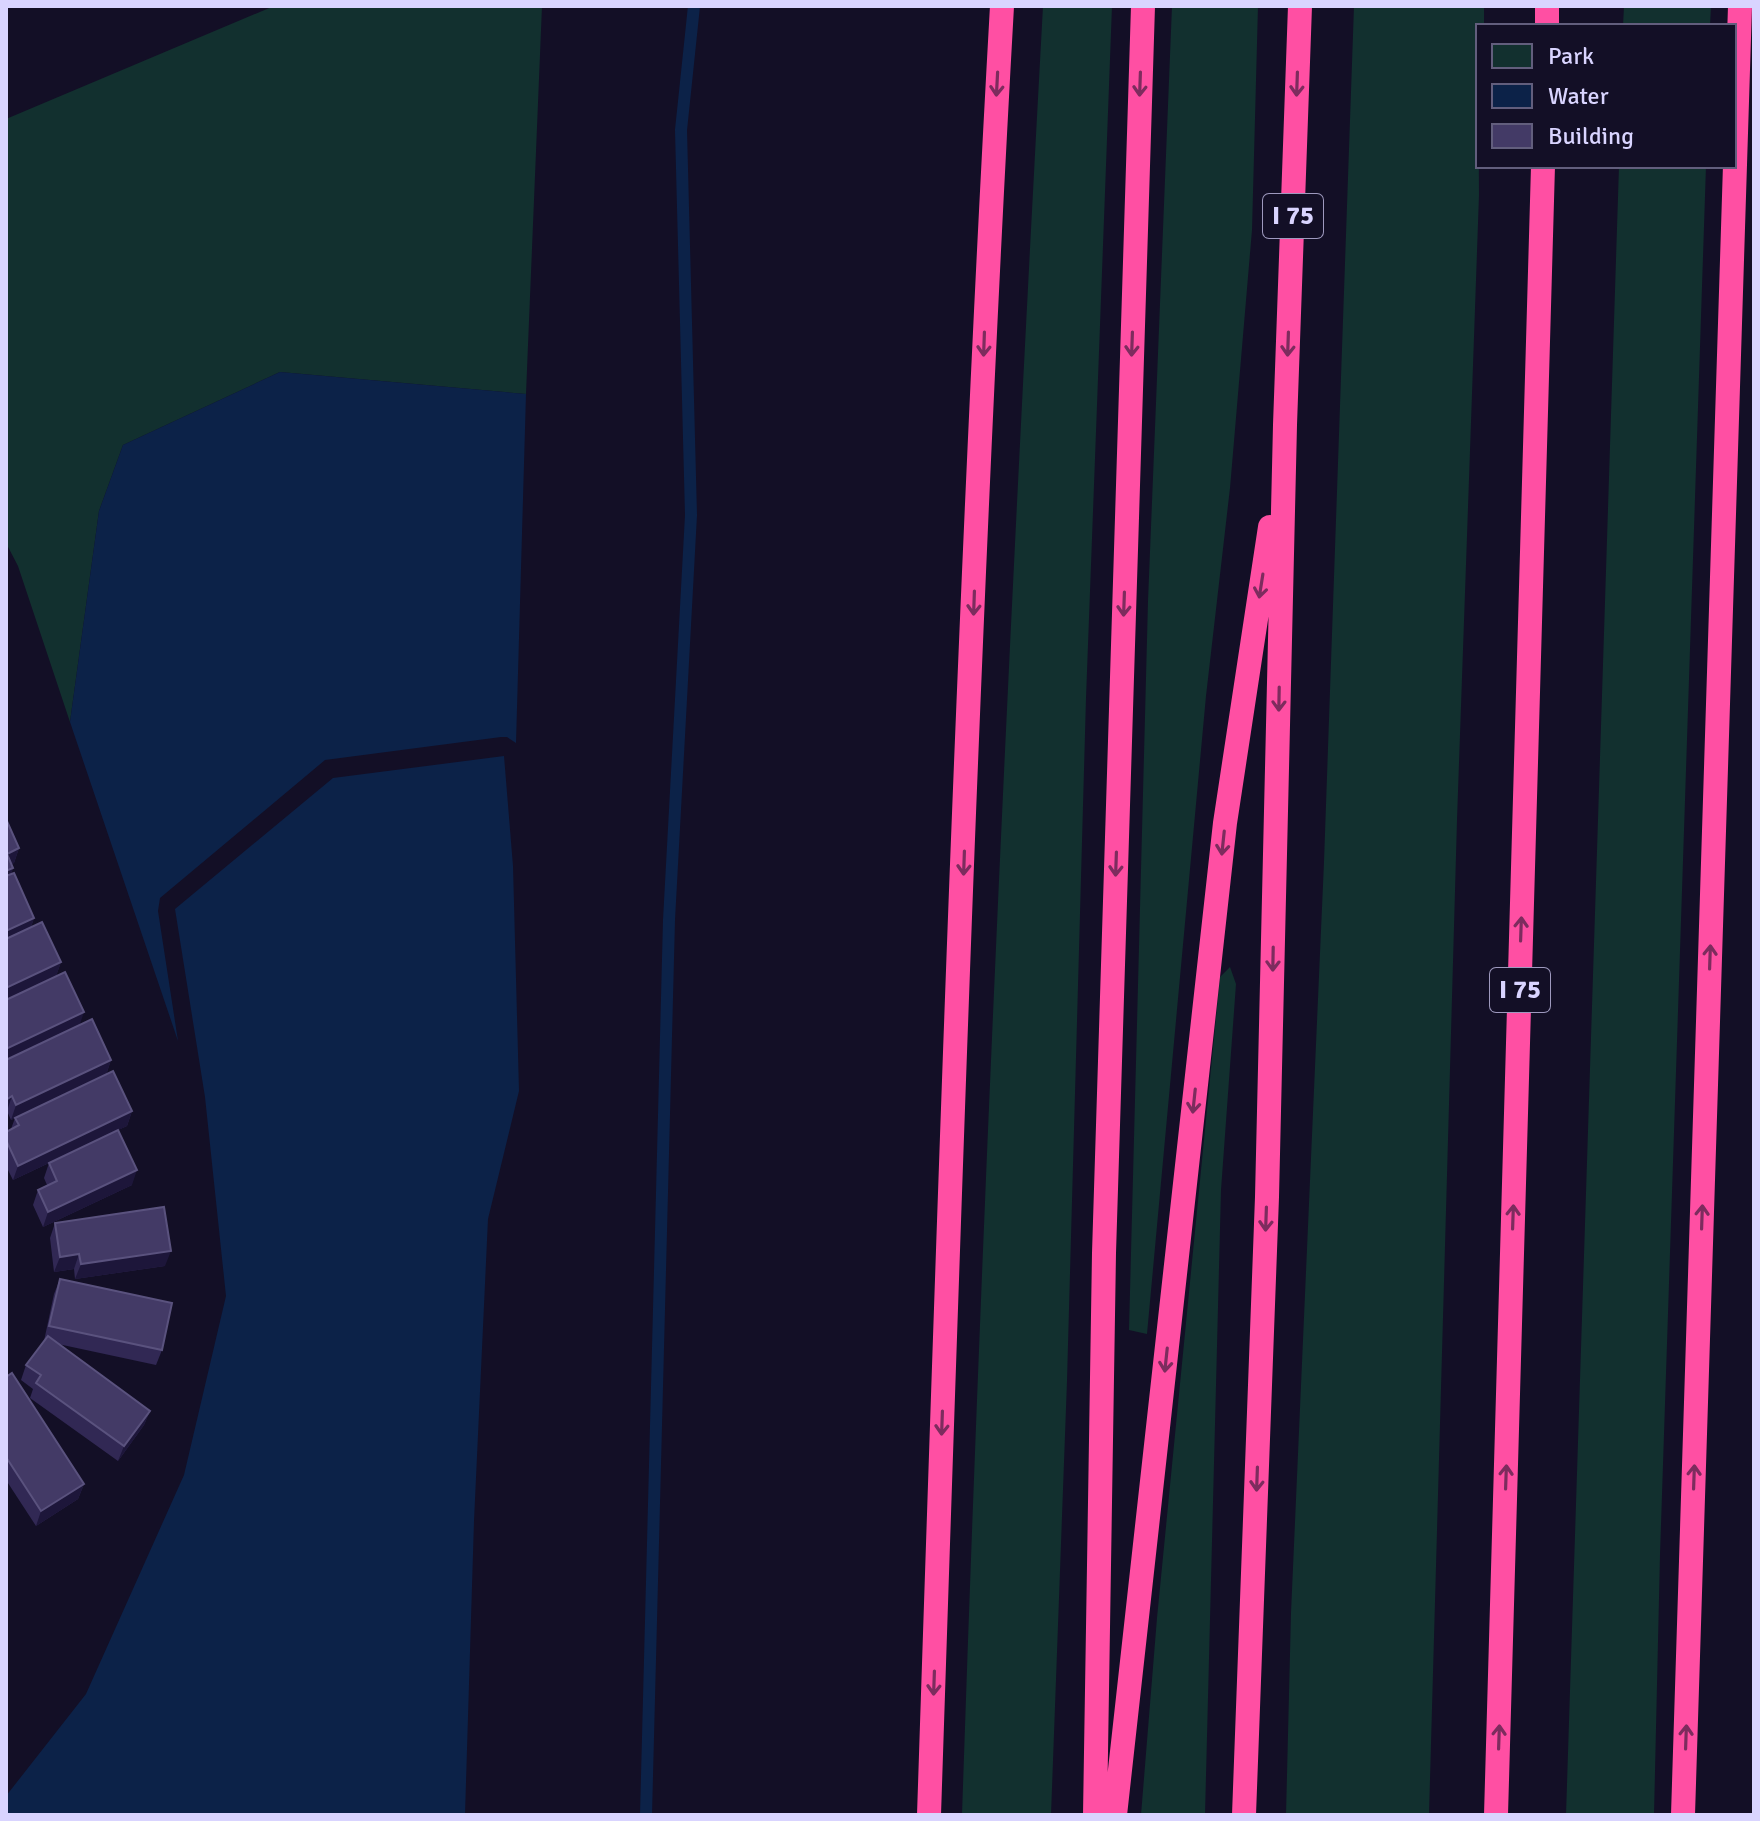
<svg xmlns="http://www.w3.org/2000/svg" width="1760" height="1821" viewBox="0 0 1760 1821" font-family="Signika,sans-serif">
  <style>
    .green { fill: #12302f }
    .water { fill: #0c2248 }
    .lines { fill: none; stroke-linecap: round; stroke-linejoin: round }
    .stream { stroke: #0c2248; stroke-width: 12 }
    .highway { stroke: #ff4fa3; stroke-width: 24 }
    .wall { fill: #312854 }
    .shaded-wall { fill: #1d163a }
    .building { fill: #433a66; stroke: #5a527e; stroke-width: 2 }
    .oneway { stroke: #7d2c5e }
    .labels { text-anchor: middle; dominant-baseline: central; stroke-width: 6; stroke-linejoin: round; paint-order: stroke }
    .shield { fill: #130f26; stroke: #9e99be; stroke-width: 2 }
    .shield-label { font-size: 26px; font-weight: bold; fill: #d9d4ff }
  </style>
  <rect width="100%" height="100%" fill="#130f26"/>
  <path class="green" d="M274,6H542L526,394L280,372L123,445L99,511L70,722L18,566L6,543V119Z
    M1043,6H1112L1086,698L1067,1381L1051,1815H962C982,1212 1010,609 1043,6Z
    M1172,6H1258L1252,230L1230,488L1206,696L1147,1334L1129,1330L1148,601Z
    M1354,6H1484V26H1478L1479,195L1457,820L1429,1815H1286L1291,1613L1324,862Z
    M1624,6H1711L1710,26H1623Z
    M1619,166H1706L1660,1555L1654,1815H1566Z
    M1230,967L1236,984L1221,1190L1205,1815H1141L1157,1618L1220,977Z"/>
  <path class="water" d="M280,372L526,394L516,743L507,737H501L325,760L160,898L158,911L178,1041L70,722L99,511L123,445Z
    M504,756L513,866L519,1091L488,1219L474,1521L465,1815H6V1796L86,1694L184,1475L226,1296L205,1097L175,909L333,778Z"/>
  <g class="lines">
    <path class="stream" d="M646,1815L669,920L691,515L681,130L694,6"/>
    <path class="highway" d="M1547,26V6
      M929,1815C949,1212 968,608 1002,6
      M1095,1815L1104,1253L1143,6
      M1115,1815L1225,823L1270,527
      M1244,1815L1267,1197L1285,425L1300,6
      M1496,1815L1543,166
      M1683,1815L1740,6"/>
  </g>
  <path class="wall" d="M6,819L19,848L14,863L11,864L13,868L11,874L34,918L31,927L61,962L56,976L80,1025L111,1060L106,1075L11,1120L7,1111Z
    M132,1111L127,1126L118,1130L132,1185L43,1227L33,1205L38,1190L47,1185L44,1178L49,1163L13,1180L6,1166V1132L11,1129L15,1118Z
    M55,1223L165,1266L75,1279L74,1269L54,1272L50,1238Z
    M60,1279L162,1350L156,1365L58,1344L150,1411L144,1425L118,1461L30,1398L33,1389L21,1380L26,1365L44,1341L54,1294Z
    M6,1377L84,1484L78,1499L36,1526L6,1480Z"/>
  <path class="shaded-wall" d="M19,848L14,863L6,867L7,854Z
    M13,868L8,883H6V871Z
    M34,918L29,933L6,944V931Z
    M61,962L56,976L6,1000V988Z
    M84,1012L79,1027L6,1061V1049Z
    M111,1060L106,1075L11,1120L16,1105Z
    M12,1096L7,1111L6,1112V1100Z
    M132,1111L127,1126L13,1180L18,1166Z
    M137,1170L132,1185L43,1227L48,1212Z
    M171,1251L165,1266L75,1279L81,1264Z
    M79,1254L74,1269L54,1272L60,1257Z
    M150,1411L144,1425L118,1461L124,1446Z
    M84,1484L78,1499L36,1526L41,1511Z"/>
  <path class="building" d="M6,819L19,848L7,854L13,868L6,871Z
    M14,873L34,918L6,931V876Z
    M42,922L61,962L6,988V939Z
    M65,972L84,1012L6,1049V1000Z
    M92,1019L111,1060L16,1105L12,1096L6,1100V1060Z
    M113,1071L132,1111L18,1166L6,1140V1132L19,1125L15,1118Z
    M118,1130L137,1170L48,1212L38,1190L57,1181L49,1163Z
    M164,1207L171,1251L81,1264L79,1254L60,1257L55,1223Z
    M60,1279L172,1303L162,1350L49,1326Z
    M48,1336L150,1411L124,1446L36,1383L41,1375L26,1365Z
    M12,1373L84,1484L41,1511L6,1457V1377Z"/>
  <defs><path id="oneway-shaft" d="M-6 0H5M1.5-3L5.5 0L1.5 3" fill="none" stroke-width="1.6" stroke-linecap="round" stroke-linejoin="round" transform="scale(2)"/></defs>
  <g class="oneway">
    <use href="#oneway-shaft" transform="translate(997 84) rotate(93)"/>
    <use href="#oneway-shaft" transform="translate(1140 84) rotate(92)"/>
    <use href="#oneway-shaft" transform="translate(1297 84) rotate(92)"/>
    <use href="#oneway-shaft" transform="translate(984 344) rotate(92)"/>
    <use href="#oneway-shaft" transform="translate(1132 344) rotate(92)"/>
    <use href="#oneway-shaft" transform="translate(1288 344) rotate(92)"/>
    <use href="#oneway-shaft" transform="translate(1261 586) rotate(99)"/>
    <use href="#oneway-shaft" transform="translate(974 603) rotate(92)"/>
    <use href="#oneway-shaft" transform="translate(1124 604) rotate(92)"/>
    <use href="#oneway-shaft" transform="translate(1279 699) rotate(91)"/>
    <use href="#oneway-shaft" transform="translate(1223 843) rotate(96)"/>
    <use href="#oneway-shaft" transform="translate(964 863) rotate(92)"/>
    <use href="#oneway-shaft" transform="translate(1116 864) rotate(92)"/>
    <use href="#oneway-shaft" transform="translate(1521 929) rotate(-88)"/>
    <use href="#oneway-shaft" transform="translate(1710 957) rotate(-88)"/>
    <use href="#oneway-shaft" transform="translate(1273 959) rotate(91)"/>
    <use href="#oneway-shaft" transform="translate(1194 1101) rotate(96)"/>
    <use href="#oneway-shaft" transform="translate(1513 1217) rotate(-88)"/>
    <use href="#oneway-shaft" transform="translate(1702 1217) rotate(-88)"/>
    <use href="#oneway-shaft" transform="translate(1266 1219) rotate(92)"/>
    <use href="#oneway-shaft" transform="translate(1166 1360) rotate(96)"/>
    <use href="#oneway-shaft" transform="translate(942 1423) rotate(92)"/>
    <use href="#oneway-shaft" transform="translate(1506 1477) rotate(-88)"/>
    <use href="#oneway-shaft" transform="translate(1694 1477) rotate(-88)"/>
    <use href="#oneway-shaft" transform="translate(1257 1479) rotate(92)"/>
    <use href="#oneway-shaft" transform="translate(934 1683) rotate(92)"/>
    <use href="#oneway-shaft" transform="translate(1499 1737) rotate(-88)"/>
    <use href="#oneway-shaft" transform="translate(1686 1737) rotate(-88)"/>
  </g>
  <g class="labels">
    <g class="shield">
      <rect x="1263" y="194" width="60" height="44" rx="6"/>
      <rect x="1490" y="968" width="60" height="44" rx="6"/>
    </g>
    <g class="shield-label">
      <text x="1293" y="216">I 75</text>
      <text x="1520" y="990">I 75</text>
    </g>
  </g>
  <rect width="1760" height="1821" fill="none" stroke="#d9d4ff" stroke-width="16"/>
  <rect x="1476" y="24" width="260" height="144" fill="#130f26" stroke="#625e7d" stroke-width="2"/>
  <rect x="1492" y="44" width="40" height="24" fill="#12302f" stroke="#625e7d" stroke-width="2"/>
  <text x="1548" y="64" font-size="24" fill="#d9d4ff">Park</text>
  <rect x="1492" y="84" width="40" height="24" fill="#0c2248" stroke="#625e7d" stroke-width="2"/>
  <text x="1548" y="104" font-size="24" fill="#d9d4ff">Water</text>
  <rect x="1492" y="124" width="40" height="24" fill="#433a66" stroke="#625e7d" stroke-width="2"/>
  <text x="1548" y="144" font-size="24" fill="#d9d4ff">Building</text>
</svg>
